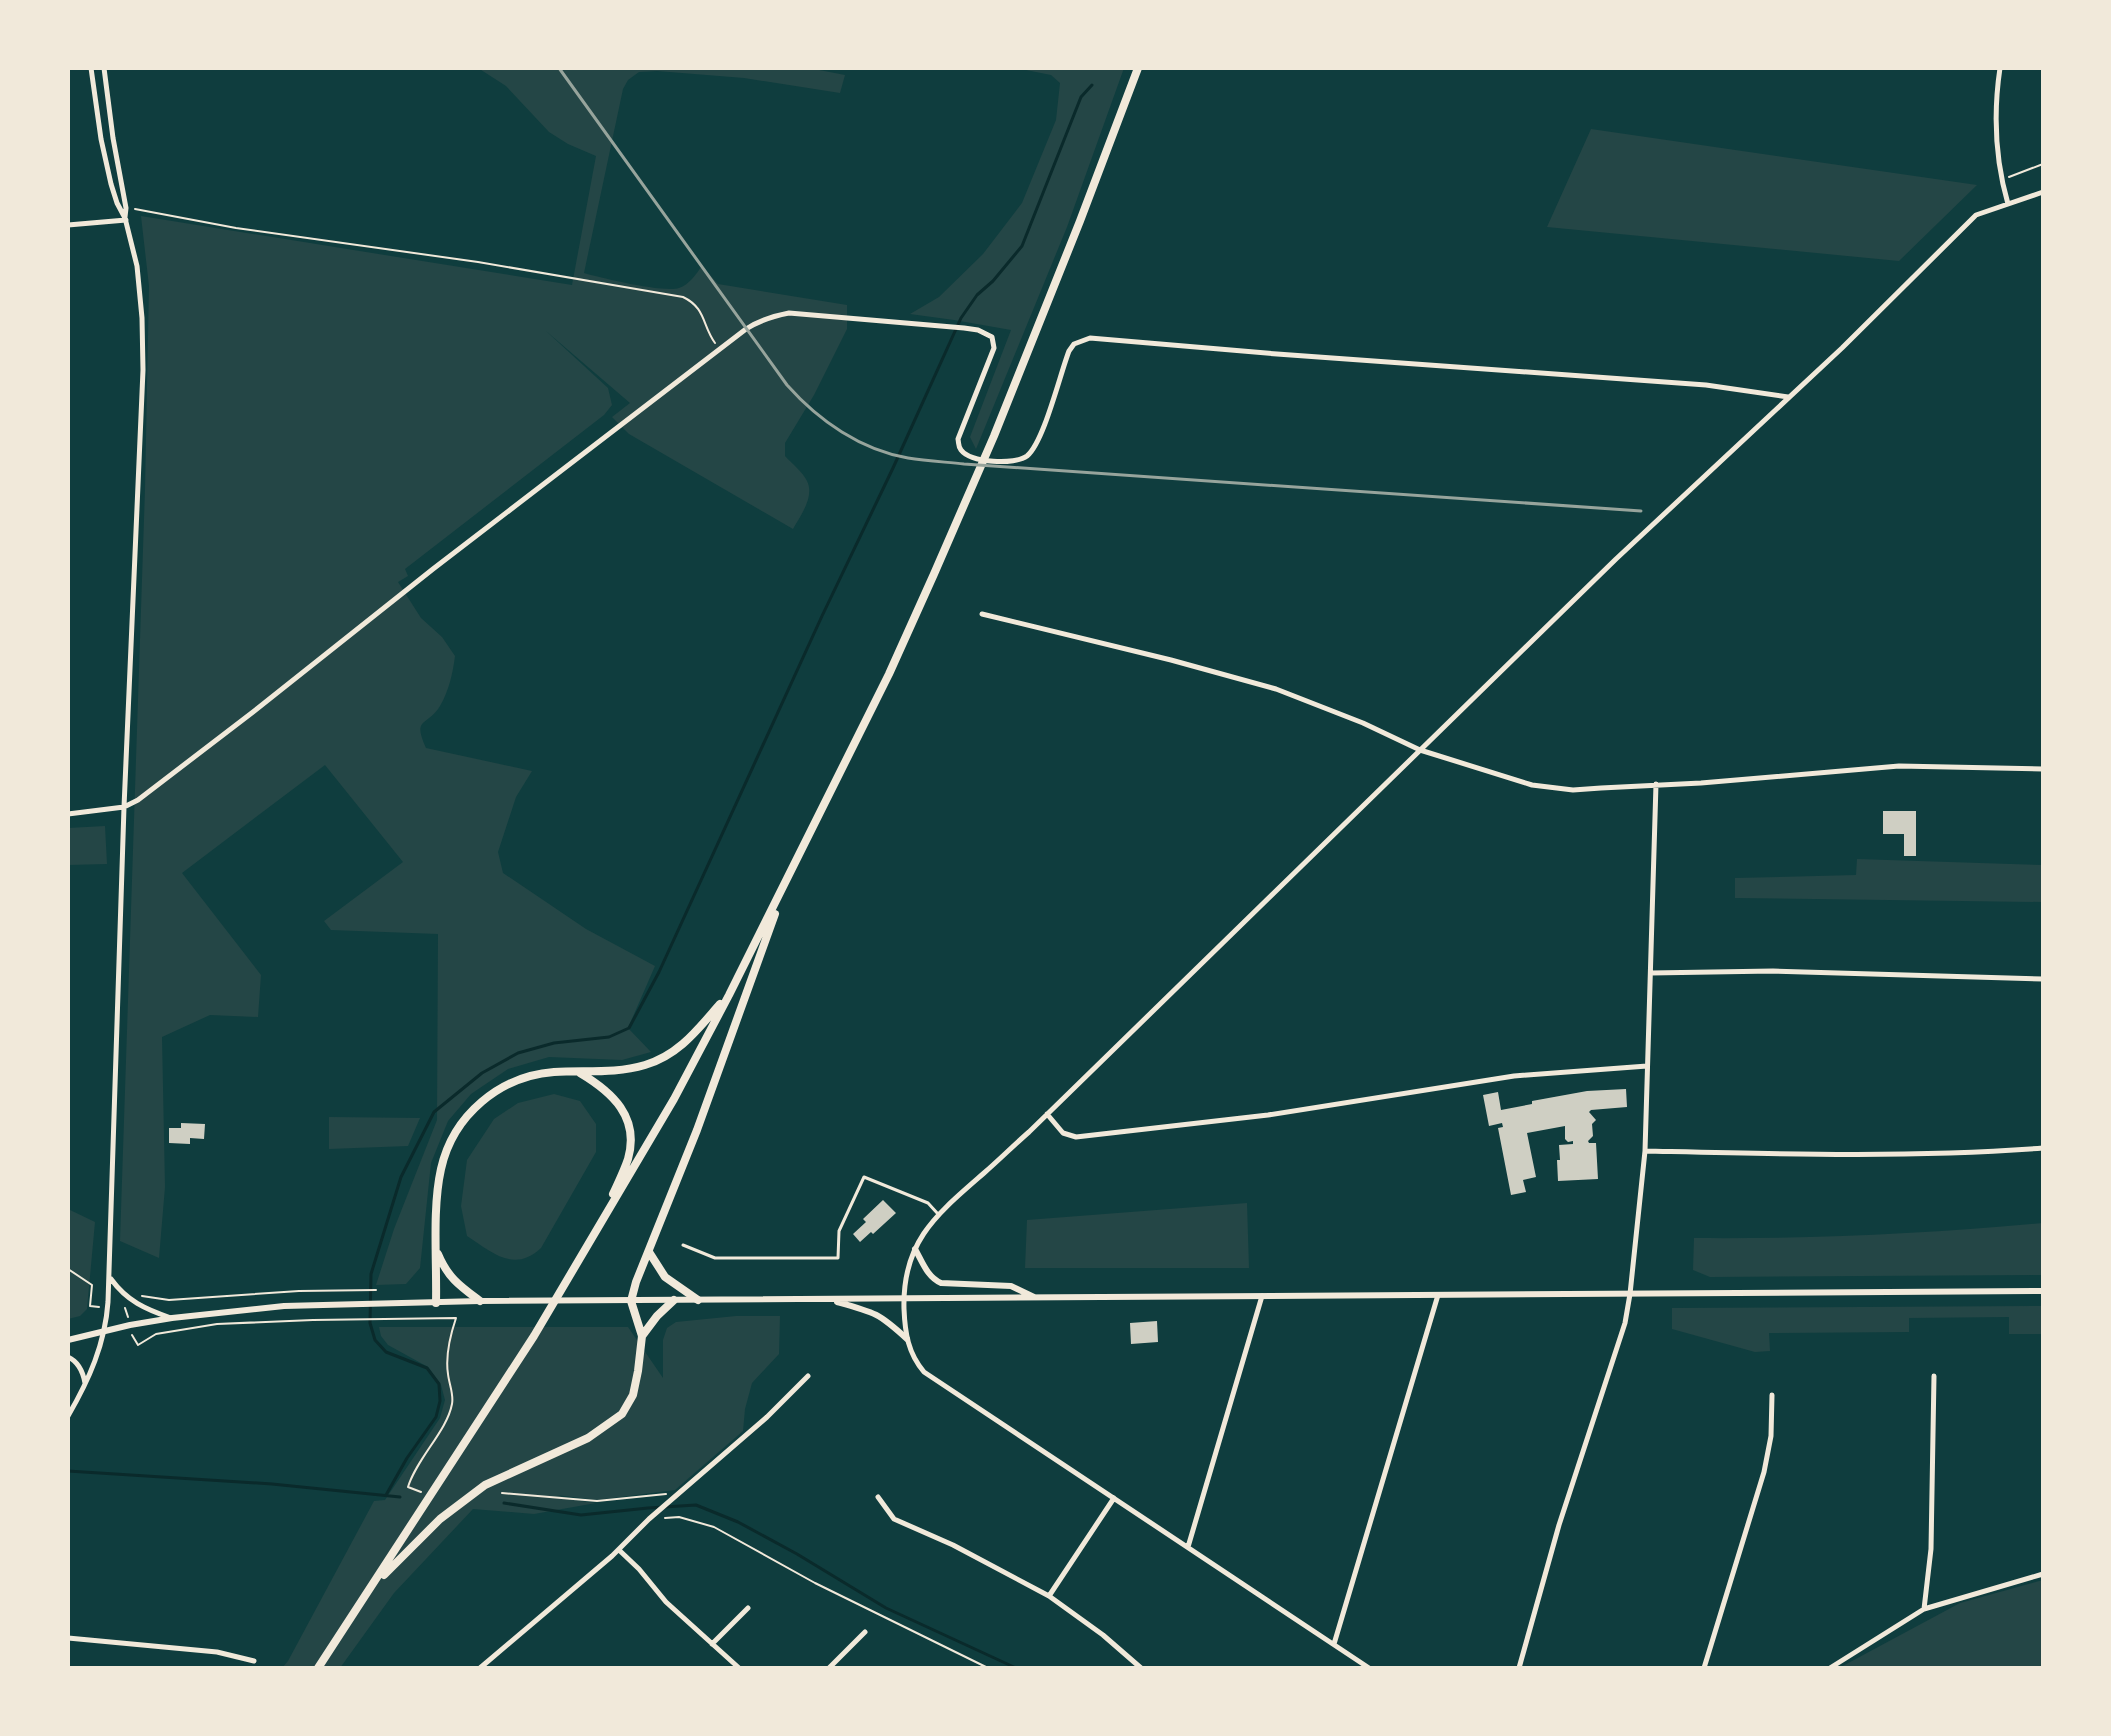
<svg xmlns="http://www.w3.org/2000/svg" width="2111" height="1736" viewBox="0 0 2111 1736" font-family="'Noto Sans',sans-serif">
  <style>
    .green { fill: #244646 }
    .lines { fill: none; stroke-linecap: round; stroke-linejoin: round }
    .stream { stroke: #0a2a2b; stroke-width: 3 }
    .building { fill: #cfcfc3 }
    .path { stroke: #f1e9da; stroke-width: 2 }
    .service { stroke: #f1e9da; stroke-width: 3 }
    .minor { stroke: #f1e9da; stroke-width: 5 }
    .tertiary { stroke: #f1e9da; stroke-width: 6 }
    .primary { stroke: #f1e9da; stroke-width: 8 }
    .rail { stroke: #97a49c; stroke-width: 3 }
  </style>
  <rect width="100%" height="100%" fill="#0f3d3e"/>
  <path class="green" d="M478,68H809L845,75L840,93L744,78L657,71L639,72L628,80L623,89L584,273C601,278 664,293 679,288C689,285 696,274 702,266L718,284L847,305V329L814,395L785,443V456C791,463 803,472 807,481C815,497 800,516 793,529L629,434L612,417L630,403L546,331L608,388L612,405L604,415L405,569L408,576L398,582L421,618L442,637L455,656C453,672 449,691 440,706C427,727 412,717 426,748L532,771L516,797L498,852L503,873L586,929L655,966L628,1028L651,1052L622,1060L549,1057L508,1069L471,1094L448,1121L431,1163L420,1268L406,1284L376,1285L394,1229L437,1120L438,934L331,930L324,921L403,862L325,765L182,873L261,975L258,1017L210,1015L162,1037L165,1187L159,1258L120,1241L145,489L149,286L141,216L572,285L596,156L568,144L549,132L506,86Z
    M1016,68H1124L1067,227L976,449L970,437L1011,330L954,320L910,314L939,297L983,254L1022,203L1056,120L1060,83L1051,75Z
    M1591,129L1977,185L1899,261L1547,227Z
    M105,826L107,864L68,865V828Z
    M1857,859L2043,865V902L1735,898V878L1856,875Z
    M554,1094L580,1101L596,1124V1152L541,1248C514,1273 493,1253 467,1236L461,1206L467,1160L494,1119L518,1103Z
    M329,1117L420,1118L408,1146L329,1149Z
    M1247,1203L1249,1268H1025L1027,1220Z
    M68,1209L95,1222L87,1309L80,1316L68,1319Z
    M2043,1223V1275L1710,1277L1693,1270L1694,1238C1810,1239 1927,1234 2043,1223Z
    M2043,1306V1334H2009V1317L1909,1318V1332L1769,1333L1770,1351L1755,1352L1672,1329V1308Z
    M736,1316H780L779,1354L752,1383L745,1409L743,1431L675,1490L597,1500L556,1495L580,1501L596,1503L534,1514L473,1509L394,1593L340,1668H282L288,1661L374,1501L385,1500L440,1418L445,1400L441,1385L428,1367L388,1345L381,1336L379,1327H628L663,1378V1340L667,1328L676,1322Z
    M2043,1580V1668H1839L1960,1603Z"/>
  <g class="lines">
    <path class="stream" d="M68,1471L272,1484L400,1497
      M386,1495L407,1458L436,1417L440,1401L439,1384L427,1368L386,1352L375,1340L370,1323L371,1274L401,1177L434,1112L482,1073L518,1053L554,1043L609,1037L629,1028L659,972L822,616L893,468L961,318L977,295L993,281L1022,246L1081,97L1092,85
      M504,1503L581,1515L648,1508L696,1505L738,1522L797,1554L886,1608L1016,1668"/>
  </g>
  <path class="building" d="M1883,811H1916V856H1904V834H1883Z
    M1626,1089L1627,1107L1591,1110L1589,1112L1596,1120L1592,1124L1593,1136L1588,1141L1589,1143H1596L1598,1179L1558,1181L1557,1160H1560L1559,1145L1573,1144V1141L1568,1142L1565,1139V1126L1527,1133L1536,1177L1523,1180L1526,1192L1511,1195L1498,1128L1503,1127L1502,1123L1489,1126L1483,1095L1498,1092L1501,1110L1532,1104V1101L1587,1091Z
    M181,1123L205,1124L204,1139L190,1138V1144L169,1143V1128H181Z
    M883,1200L896,1213L873,1234L871,1232L860,1242L853,1234L866,1222L863,1219Z
    M1157,1321L1158,1342L1131,1344L1130,1323Z"/>
  <g class="lines">
    <path class="path" d="M2009,177L2043,164
      M135,209L236,228L478,262L683,297C706,308 702,325 715,343
      M68,1269L92,1285L90,1306L99,1307
      M142,1296L169,1300L299,1291L376,1290
      M125,1308L128,1317
      M132,1335L138,1345L156,1334L217,1324L313,1320L456,1318C450,1336 445,1355 448,1374C449,1384 454,1394 452,1404C447,1431 417,1458 408,1487L421,1492
      M502,1493L597,1501L666,1494
      M665,1518L679,1517L714,1527L815,1583L988,1668"/>
    <path class="service" d="M683,1245L715,1258H838L839,1231L864,1177L928,1203L938,1214"/>
    <path class="minor" d="M104,68L113,138L126,208L125,217
      M2000,68C1993,115 1995,159 2008,204
      M68,225L126,220
      M982,614L1171,660L1276,689L1363,723L1420,750L1532,785L1573,790L1601,788L1701,783L1899,766L2043,769
      M68,814L124,807L138,800L253,712L433,569L746,329C760,320 773,316 789,313L964,328L978,330L992,337L994,348L958,439C959,444 958,446 961,450C971,463 1015,465 1027,456C1044,442 1060,374 1069,351L1074,344L1090,338L1277,354L1706,385L1788,397
      M1651,973L1773,971L2043,979
      M1047,1114L1063,1133L1076,1137L1268,1115L1514,1076L1647,1066
      M1645,1151C1777,1154 1910,1158 2043,1148
      M111,1279C127,1301 145,1309 171,1318
      M68,1357C79,1362 83,1372 85,1383
      M68,1416C89,1380 105,1344 108,1302L124,807L143,370L142,318L137,266L125,218L117,203L111,184L101,139L91,68
      M878,1497L894,1519L953,1545L1049,1596L1103,1635L1141,1668
      M1188,1547L1262,1296
      M619,1550L639,1569L666,1602L739,1668
      M1049,1596L1114,1498
      M1924,1609L1931,1549L1934,1376
      M68,1638L217,1652L254,1661
      M712,1644L748,1608
      M1334,1644L1438,1295
      M480,1668L612,1556L649,1519L767,1417L808,1376
      M829,1668L865,1632
      M1369,1668L924,1372C908,1353 905,1333 904,1309C902,1241 937,1214 984,1173C999,1160 1014,1145 1029,1132L1616,559L1842,348L1976,215L2043,192
      M1519,1668L1559,1525L1625,1323L1630,1294L1645,1151L1656,784
      M1704,1668L1764,1472L1771,1436L1772,1395
      M1830,1668L1924,1609L2043,1574"/>
    <path class="tertiary" d="M915,1249C922,1261 927,1277 941,1283L1011,1286L1034,1297
      M837,1302C874,1312 879,1313 907,1339
      M68,1340L130,1325L172,1318L284,1306L480,1301L2043,1291"/>
    <path class="primary" d="M580,1073C612,1092 640,1117 628,1159C624,1171 618,1183 613,1194
      M649,1252L665,1277L698,1300
      M438,1254C448,1278 460,1286 480,1301
      M436,1303C437,1261 432,1209 441,1169C453,1115 500,1076 554,1072C585,1070 615,1074 645,1065C679,1055 698,1029 720,1004
      M642,1336L657,1316L674,1300
      M384,1575L440,1519L485,1485L588,1438L622,1414L633,1395L638,1371L642,1336L631,1301L636,1282L697,1130L775,914
      M318,1668L534,1336L674,1099L729,995L889,674L934,574L994,436L1080,221L1138,68"/>
    <path class="rail" d="M559,68L787,385C819,421 861,450 908,458C927,461 946,462 964,464L1641,511"/>
  </g>
  <rect width="2111" height="1736" fill="none" stroke="#f1e9da" stroke-width="140"/>
</svg>
